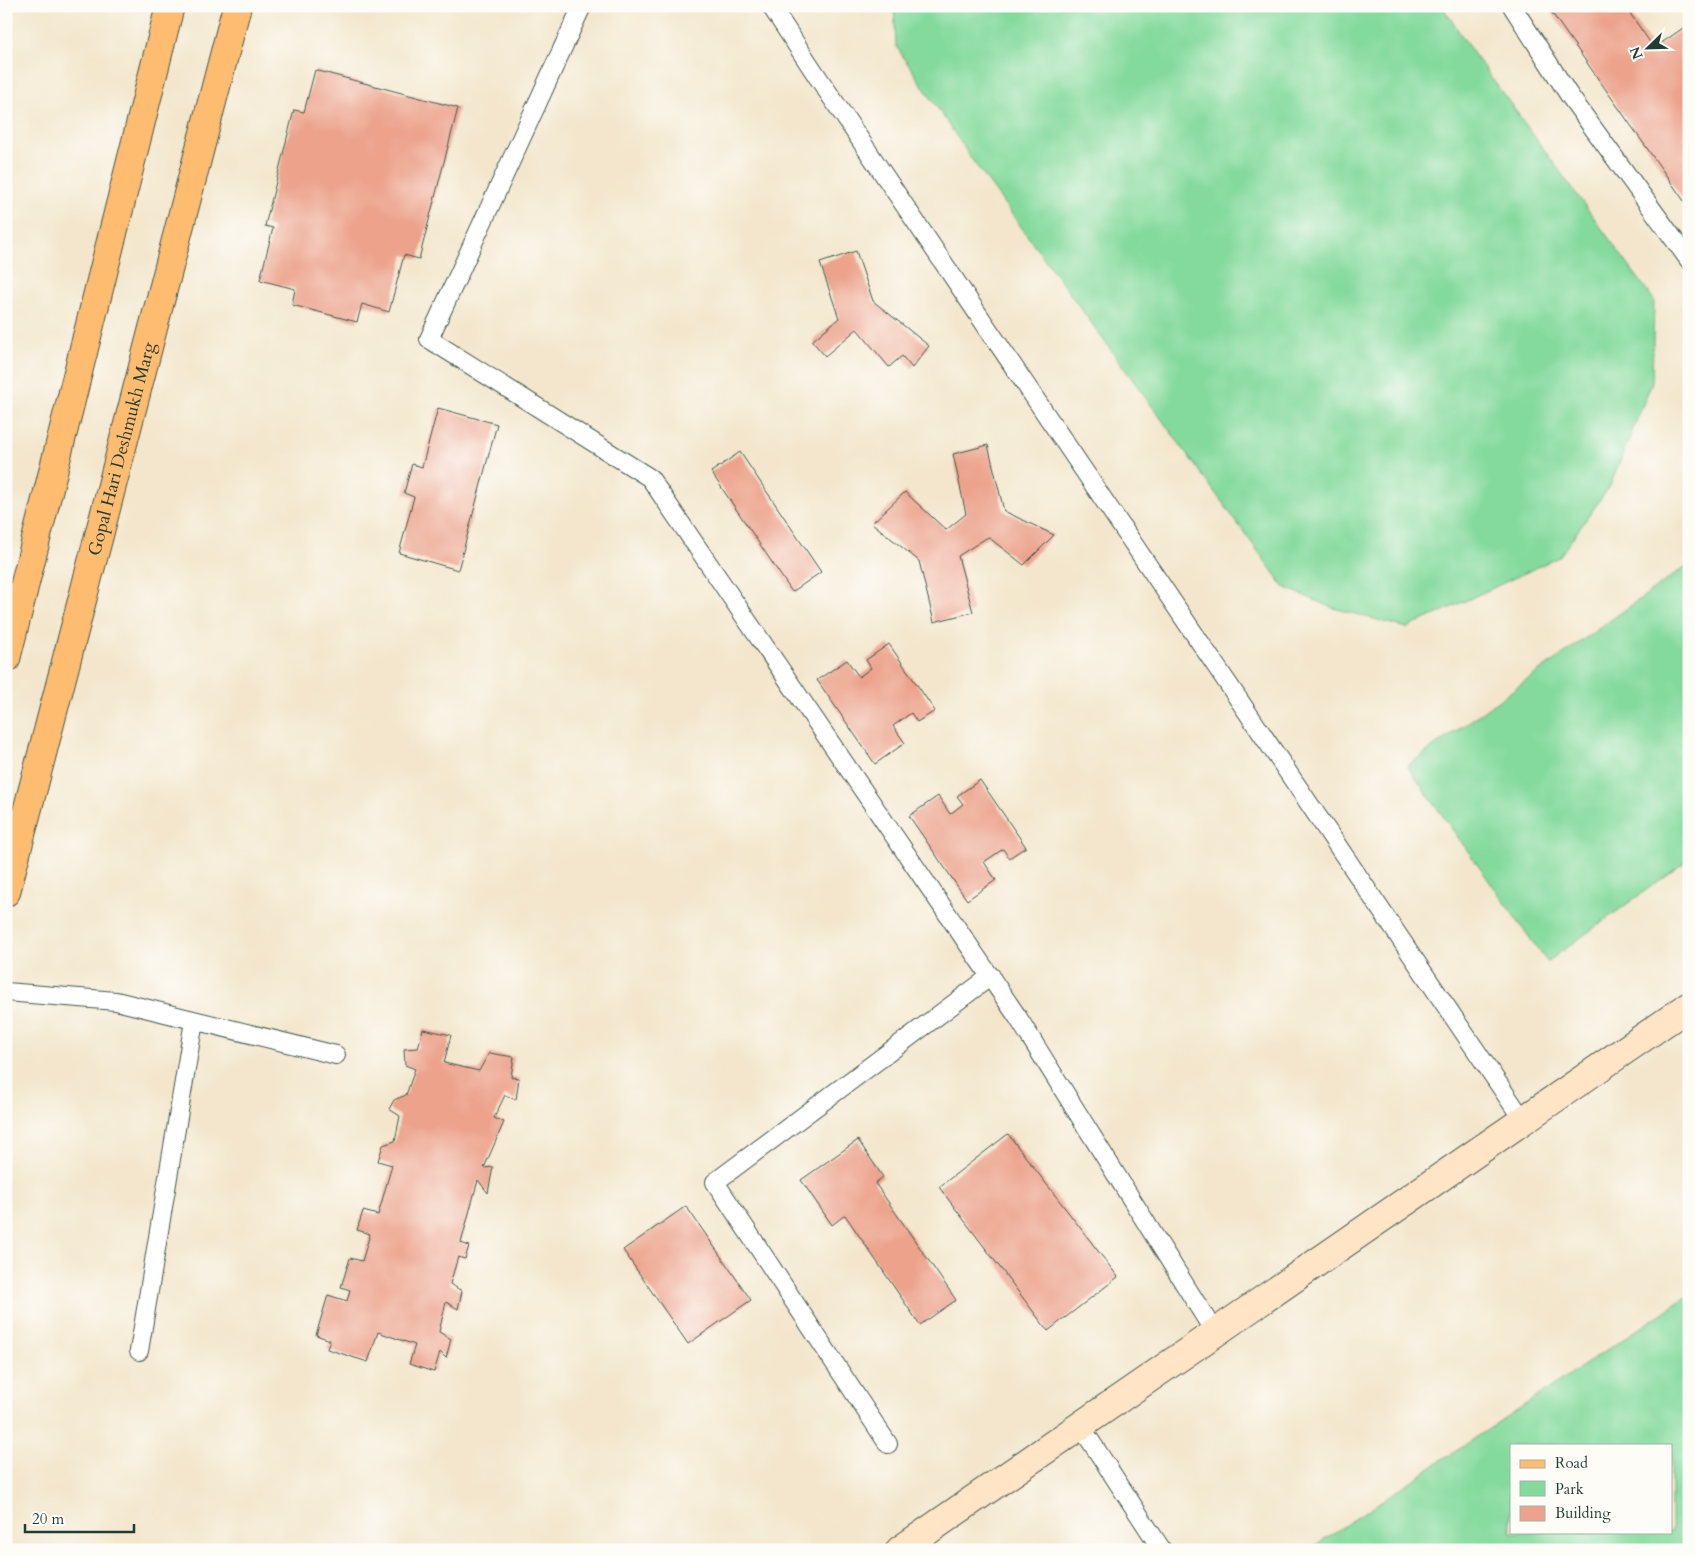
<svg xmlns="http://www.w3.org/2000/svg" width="1695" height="1556" viewBox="0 0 1695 1556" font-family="Cardo,serif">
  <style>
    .green { fill: #84da9d; stroke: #528c68; fill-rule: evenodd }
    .building { fill: #eca28b }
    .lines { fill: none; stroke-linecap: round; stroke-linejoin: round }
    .lane-casing { stroke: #3f564b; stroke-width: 20 }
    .secondary-casing { stroke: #3f564b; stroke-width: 30 }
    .primary-casing { stroke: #3f564b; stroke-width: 30 }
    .lane { stroke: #fff; stroke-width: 18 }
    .secondary { stroke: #ffe4c6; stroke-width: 28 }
    .primary { stroke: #febc70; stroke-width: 28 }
    .labels { text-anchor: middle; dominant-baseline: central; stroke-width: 4; stroke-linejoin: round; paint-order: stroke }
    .street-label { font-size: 18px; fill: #1f3d34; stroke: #fdfcf7 }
  </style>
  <rect width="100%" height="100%" fill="#fdfcf7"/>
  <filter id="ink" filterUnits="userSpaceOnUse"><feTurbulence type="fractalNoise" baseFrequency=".02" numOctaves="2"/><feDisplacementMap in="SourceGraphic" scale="10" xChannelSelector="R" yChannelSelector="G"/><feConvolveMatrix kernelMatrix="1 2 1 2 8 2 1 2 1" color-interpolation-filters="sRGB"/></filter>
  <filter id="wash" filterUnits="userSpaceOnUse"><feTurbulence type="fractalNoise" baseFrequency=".0096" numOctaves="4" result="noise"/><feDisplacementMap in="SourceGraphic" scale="20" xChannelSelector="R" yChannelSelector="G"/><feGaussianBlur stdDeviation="1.12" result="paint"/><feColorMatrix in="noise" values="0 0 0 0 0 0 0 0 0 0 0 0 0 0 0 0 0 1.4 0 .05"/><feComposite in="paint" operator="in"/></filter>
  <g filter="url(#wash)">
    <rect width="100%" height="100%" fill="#f3e6cc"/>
    <path class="green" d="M894,6H1442L1471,50L1654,300L1652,382L1610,486L1559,557L1407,628L1330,607L1284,587L973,161L896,46Z
      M1689,564V859L1547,962L1407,766Z
      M1689,1295V1550H1308ZM1511,1445H1671V1532H1511Z"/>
    <g id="blocks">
      <path class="building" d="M1547,6H1625L1654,48L1689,24V208Z
        M315,70L458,108L419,259L404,255L389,312L362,304L357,322L292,305L295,289L260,280L273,228L265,226L294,110L304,112Z
        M856,251L873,301L929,346L912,368L902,356L889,367L857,329L825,356L812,341L839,318L820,263Z
        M438,408L497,424L458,570L399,553L414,497L404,493L412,464L422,467Z
        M988,445L1004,511L1054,535L1024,565L988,537L958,556L973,612L934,622L919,561L872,523L905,492L946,530L966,514L953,454Z
        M740,452L821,572L792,592L711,472Z
        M889,644L935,711L917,722L911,713L893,726L905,743L875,764L817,680L847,660L859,677L871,668L866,660Z
        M980,780L1026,847L1009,858L1003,849L984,862L996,880L967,900L909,816L938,796L950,814L963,804L957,796Z
        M423,1029L451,1035L444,1063L479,1071L489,1053L514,1057L511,1077L519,1078L516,1100L505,1095L494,1118L504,1122L484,1168L493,1167L488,1193L478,1180L461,1243L469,1246L465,1259L458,1257L450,1284L462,1291L458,1309L446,1302L439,1332L451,1339L446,1358L440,1352L434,1372L409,1364L415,1345L378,1332L368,1362L327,1349L330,1340L316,1335L328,1295L347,1301L350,1290L341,1287L350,1258L362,1261L370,1234L357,1230L363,1211L378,1215L392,1165L378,1161L383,1145L395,1141L400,1116L389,1109L394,1100L406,1095L415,1069L405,1065L404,1049L418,1048Z
        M1008,1134L1118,1277L1048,1331L939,1187Z
        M858,1140L883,1177L875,1183L956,1300L920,1325L845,1215L832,1225L801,1180Z
        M686,1206L751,1300L688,1344L623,1250Z"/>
    </g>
  </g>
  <g filter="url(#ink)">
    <use href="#blocks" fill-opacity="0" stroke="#3f564b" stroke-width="1"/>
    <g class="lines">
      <g class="lane-casing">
        <path id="lane" d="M582,6L429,339L650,478L1017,1016L1215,1333
          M771,6L813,70L1523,1120
          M1512,6L1569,95L1689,260
          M6,992L116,1001L336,1055
          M139,1351L194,1021
          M1080,1425L1162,1550
          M888,1444L715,1182L991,976"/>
      </g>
      <g class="secondary-casing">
        <path id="secondary" d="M900,1550L1689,1006"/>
      </g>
      <g class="primary-casing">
        <g id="primary">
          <path d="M6,659L170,6"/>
          <path id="s1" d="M6,892L237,6"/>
        </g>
      </g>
      <use href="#lane" class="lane"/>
      <use href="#secondary" class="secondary"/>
      <use href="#primary" class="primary"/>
    </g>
  </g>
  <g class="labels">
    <g class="street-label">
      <text stroke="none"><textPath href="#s1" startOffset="458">Gopal Hari Deshmukh Marg</textPath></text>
    </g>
  </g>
  <rect width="1695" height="1556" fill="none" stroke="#fdfcf7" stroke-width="25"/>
  <rect x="1510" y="1444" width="162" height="90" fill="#fdfcf7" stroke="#a4b0a9"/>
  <rect x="1520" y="1460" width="25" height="8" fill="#febc70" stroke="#a4b0a9"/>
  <text x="1555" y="1468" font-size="15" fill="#1f3d34">Road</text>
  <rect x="1520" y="1481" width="25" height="15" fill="#84da9d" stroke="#a4b0a9"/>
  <text x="1555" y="1494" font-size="15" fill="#1f3d34">Park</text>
  <rect x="1520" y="1506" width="25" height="15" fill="#eca28b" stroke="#a4b0a9"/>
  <text x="1555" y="1518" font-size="15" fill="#1f3d34">Building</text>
  <g transform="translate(1648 48) rotate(247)" stroke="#fdfcf7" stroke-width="4" paint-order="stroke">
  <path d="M0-4L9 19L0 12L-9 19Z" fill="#1f3d34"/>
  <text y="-8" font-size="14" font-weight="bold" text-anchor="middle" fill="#1f3d34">N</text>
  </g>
  <path d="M25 1524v8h109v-8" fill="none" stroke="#1f3d34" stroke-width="2.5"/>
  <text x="32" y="1524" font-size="15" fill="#1f3d34" stroke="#fdfcf7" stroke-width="4" paint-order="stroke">20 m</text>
</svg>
